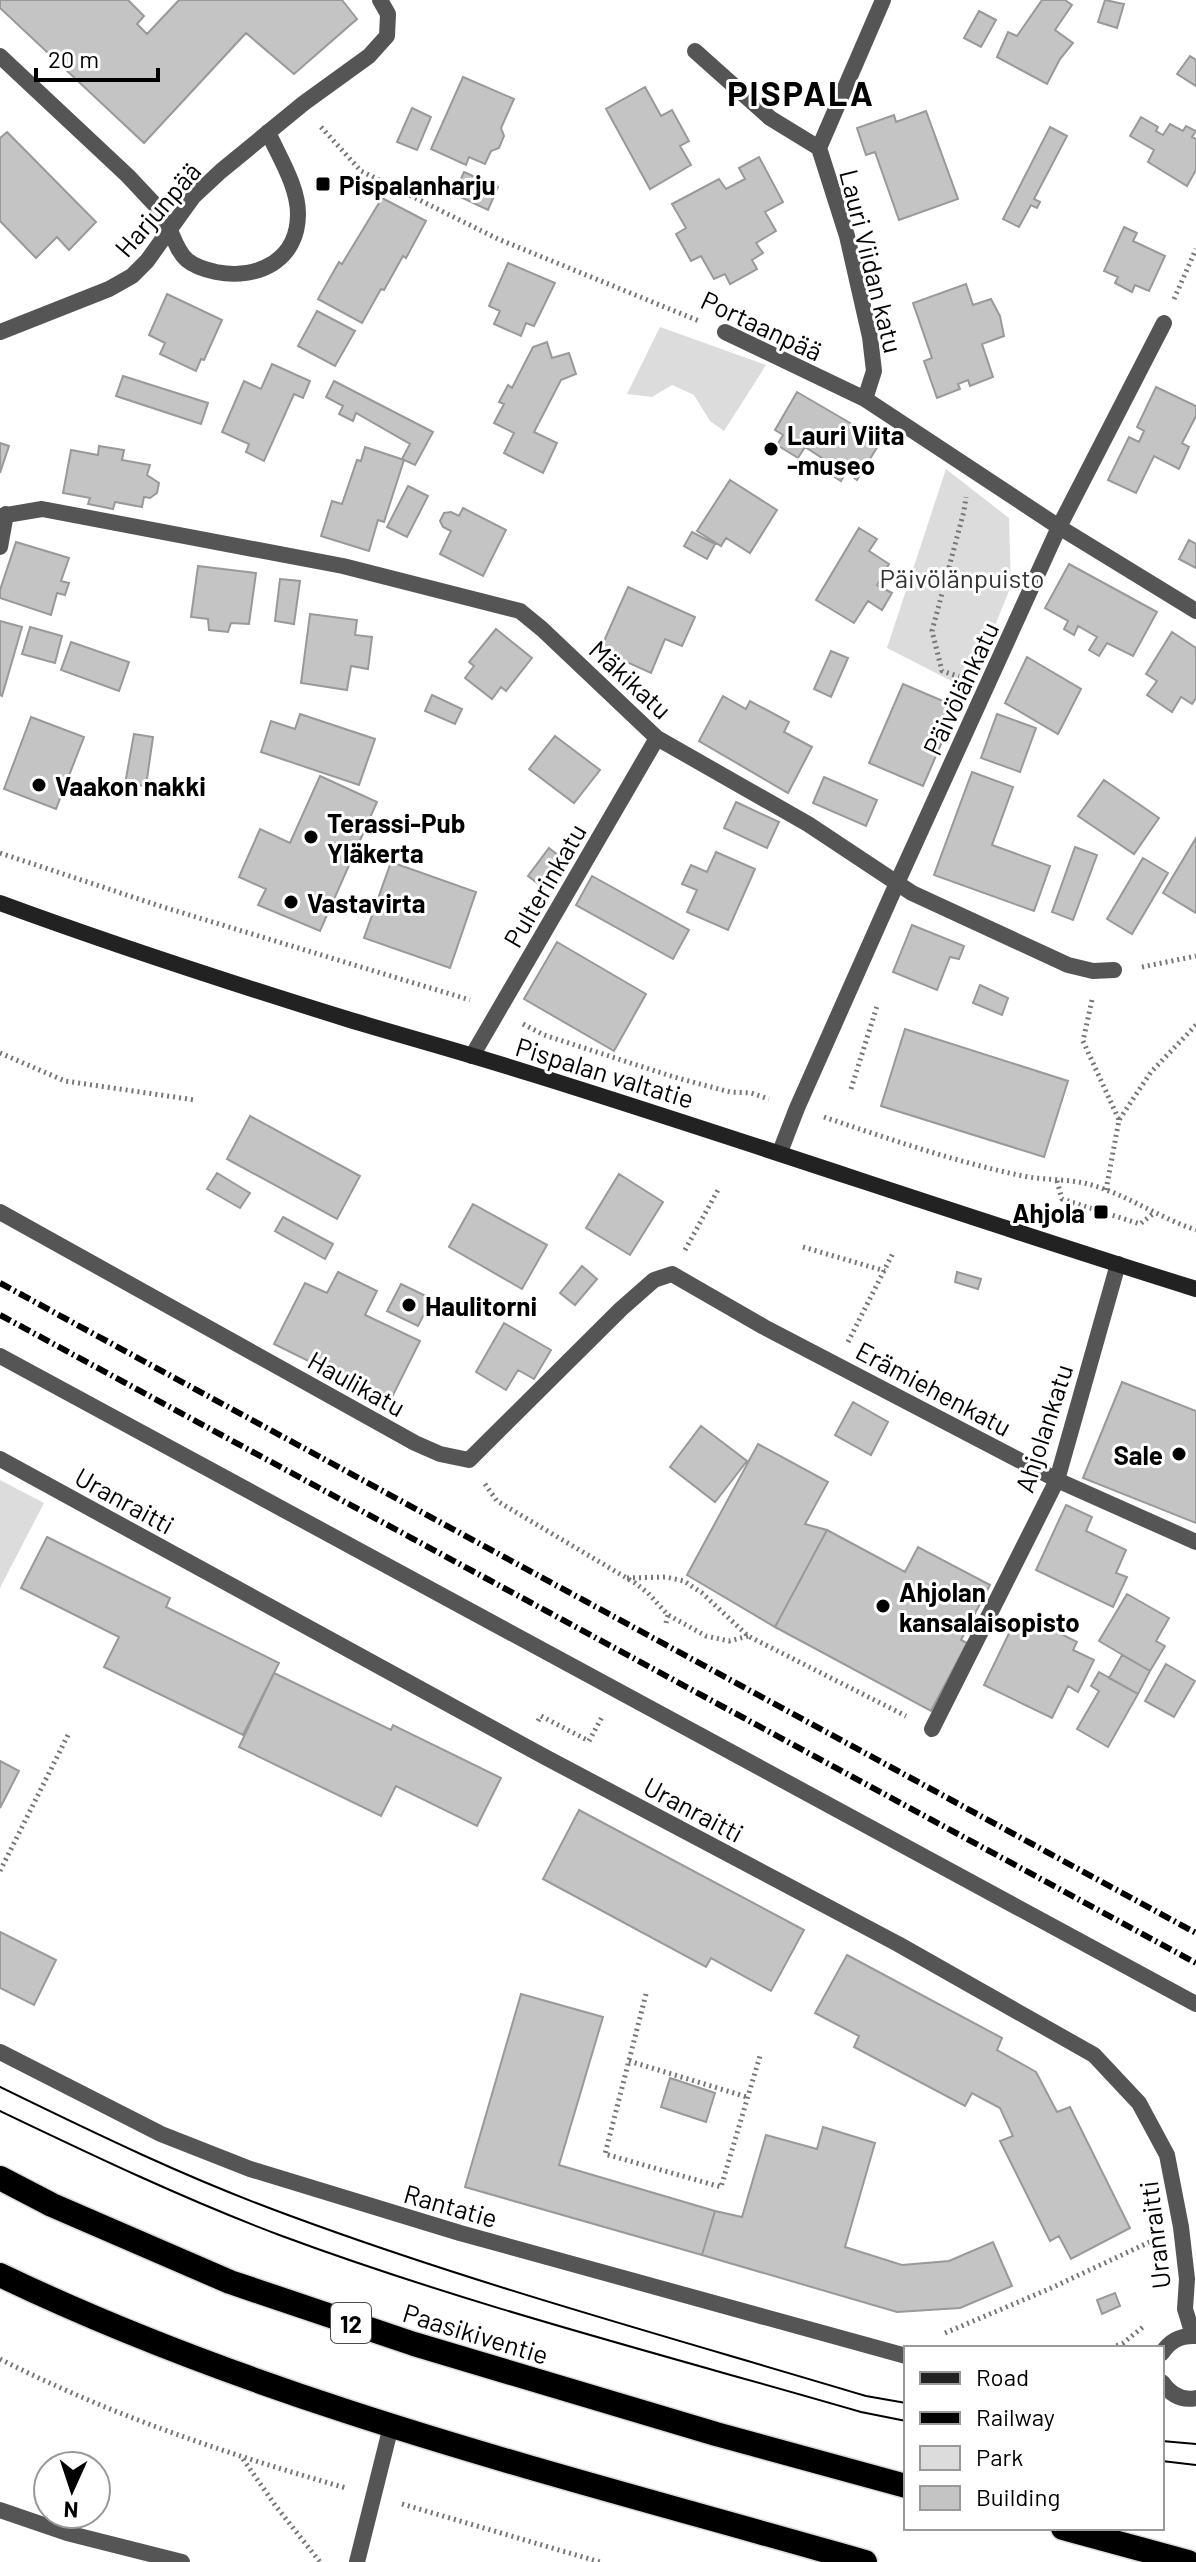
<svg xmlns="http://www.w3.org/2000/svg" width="1196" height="2562" viewBox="0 0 1196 2562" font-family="Barlow,sans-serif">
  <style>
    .green { fill: #dcdcdc }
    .building { fill: #c4c4c4; stroke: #999; stroke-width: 2 }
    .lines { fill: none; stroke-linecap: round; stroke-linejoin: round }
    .highway-casing { stroke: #dbdbdb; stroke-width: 27 }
    .path { stroke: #777; stroke-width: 5; stroke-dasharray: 2 4; stroke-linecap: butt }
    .lane { stroke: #555; stroke-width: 16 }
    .street { stroke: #555; stroke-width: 16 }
    .secondary { stroke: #222; stroke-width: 16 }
    .highway { stroke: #000; stroke-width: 24 }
    .tram { stroke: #000; stroke-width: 2 }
    .rail { stroke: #000; stroke-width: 6; stroke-dasharray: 12 4 2 4; stroke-linecap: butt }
    .poi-dot { fill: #000; stroke: #fff; stroke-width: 3 }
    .labels { text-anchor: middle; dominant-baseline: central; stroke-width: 6; stroke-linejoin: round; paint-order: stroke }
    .shield { fill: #fff; stroke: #4c4c4c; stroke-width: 2 }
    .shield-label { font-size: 24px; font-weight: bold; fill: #000 }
    .poi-label { font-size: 26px; font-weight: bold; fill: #000; stroke: #fff; text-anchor: start }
    .street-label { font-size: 26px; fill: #000; stroke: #fff }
    .park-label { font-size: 26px; fill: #333; stroke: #fff }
    .district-label { font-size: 34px; font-weight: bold; letter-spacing: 2px; fill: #000; stroke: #fff }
  </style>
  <rect width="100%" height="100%" fill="#fff"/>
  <path class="green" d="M660,327L766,365L724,431L710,421L694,395L672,385L652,397L627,394Z
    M946,469L1009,518L1011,586L969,690L887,648Z
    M0,1480L44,1503L0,1588Z"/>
  <path class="building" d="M0,0H128L144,16L137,24L147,34L179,0H342L357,19L294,74L246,33L144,143L0,8Z
    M1042,0H1065L1072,5L1055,30L1073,43L1060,59L1047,84L997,57L1008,32L1017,36Z
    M1105,0L1124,4L1117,28L1098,22Z
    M979,11L996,20L981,47L964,38Z
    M1190,56L1196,60V86L1177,74Z
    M463,77L514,99L501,128L504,136L499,148L491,151L485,164L469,157L466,165L431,149Z
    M645,87L661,116L672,110L689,141L680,146L691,165L650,189L606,109Z
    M412,108L431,117L417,150L397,142Z
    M926,111L958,199L899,220L875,152L866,155L857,128L894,115L896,122Z
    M1141,117L1158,127L1156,131L1163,135L1170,124L1183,131L1186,126L1196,131L1192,137L1196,139V170L1187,186L1148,162L1154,150L1130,136Z
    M1050,127L1067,136L1034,199L1040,202L1037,208L1031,205L1019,227L1003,219Z
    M7,132L96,222L69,250L57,237L36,258L0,221V138Z
    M759,157L783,202L765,212L776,231L756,243L763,253L752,260L757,269L730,284L725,274L714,279L701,256L691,261L676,234L686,228L672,204L719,179L726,189L745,179L739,168Z
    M464,172L498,187L488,210L454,194Z
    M382,198L426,221L406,258L403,256L384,290L381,289L362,323L318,299L339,262L342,264Z
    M1124,227L1137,233L1133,241L1165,256L1149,291L1135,285L1132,292L1115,283L1118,277L1104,271Z
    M508,263L555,283L534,326L526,323L521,336L494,324L500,311L489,306Z
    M966,284L973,305L991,299L1000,316L1004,336L982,344L993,377L970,386L968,380L958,384L960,389L937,398L924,361L932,358L913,303Z
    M167,294L222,320L204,360L201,359L196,371L160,354L165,343L149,335Z
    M317,311L355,331L335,366L298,346Z
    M547,342L552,358L569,353L576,374L561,380L534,432L557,443L543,473L504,453L514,433L494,423L504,404L499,402L508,385L512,388L533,347Z
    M272,364L310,381L303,398L294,394L264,461L246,452L249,444L222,432L244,381L261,389Z
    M123,376L208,403L201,424L116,396Z
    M334,381L433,432L415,465L402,459L410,444L356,413L353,421L339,414L343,406L326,397Z
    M1156,387L1196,406V416L1182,443L1189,447L1179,469L1154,456L1136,493L1108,480L1129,437L1139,442L1144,431L1137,427Z
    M797,392L881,441L857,480L846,472L841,481L820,468L825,460L805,447L798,458L777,445L783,435L775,430Z
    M0,443L9,446L0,473Z
    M99,446L124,450L122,460L150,465L147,475L159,483L157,493L150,498L144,497L142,507L115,502L113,509L88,504L90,498L63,493L71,450L98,455Z
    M365,447L404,460L384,522L378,520L369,551L321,536L332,501L342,504L357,460L361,461Z
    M730,480L777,510L750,553L726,538L721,546L697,531Z
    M408,486L428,496L407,537L387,527Z
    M463,508L506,530L483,576L440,554L451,531L443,527L440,521L444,513L451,512L459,516Z
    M859,528L877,539L869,551L889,564L877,585L892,593L882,610L868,601L854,623L816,600Z
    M692,532L715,544L707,559L684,546Z
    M1189,540L1196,544V568L1179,559Z
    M16,542L69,558L61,581L69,583L65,595L57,593L51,615L0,598V590Z
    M1069,564L1157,612L1133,656L1107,643L1099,656L1089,650L1097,637L1078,626L1074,635L1064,629L1068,621L1045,608Z
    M198,566L256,573L249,624L231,623L228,632L209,630L208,619L191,617Z
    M280,579L300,581L294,624L275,621Z
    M628,587L695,617L682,646L665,639L651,673L600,650Z
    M310,614L357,620L355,635L372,637L368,669L351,666L347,690L301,683Z
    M0,621L22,627L2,696L0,695Z
    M30,627L62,636L55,663L22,654Z
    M496,629L532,658L506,691L501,687L492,699L465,678L474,666L469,662Z
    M1172,632L1196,648V698L1192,704L1181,697L1172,712L1147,695L1157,681L1146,674Z
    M71,642L129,662L119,691L61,670Z
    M831,651L848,658L831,697L814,689Z
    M1027,657L1081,689L1058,734L1005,703Z
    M903,684L957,707L923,786L869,763Z
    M432,695L462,709L455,724L425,711Z
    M723,696L746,709L750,701L789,722L784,732L812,747L788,793L699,741Z
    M300,714L375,739L359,785L261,752L271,721L295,729Z
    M997,714L1036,728L1020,772L981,758Z
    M31,717L84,737L56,809L4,789Z
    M134,734L153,737L146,786L125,784Z
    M555,736L600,770L574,803L529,769Z
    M972,772L1013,787L992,845L1050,866L1034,911L934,875Z
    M320,776L377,802L320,931L258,905L266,889L239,877L260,829L290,843Z
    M824,777L877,800L866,826L813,803Z
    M1104,780L1159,818L1134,854L1078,816Z
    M736,802L779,822L767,848L724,828Z
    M1196,838V913L1163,893Z
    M1075,847L1097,855L1073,920L1052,912Z
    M549,848L565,861L544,888L528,876Z
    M716,852L755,869L728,930L687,912L697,890L682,884L691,865L707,872Z
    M1143,858L1168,873L1132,934L1107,919Z
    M391,862L476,892L450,968L364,938Z
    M592,876L689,930L673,959L576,905Z
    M912,925L964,946L959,959L950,957L937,990L893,972Z
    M557,942L646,994L614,1051L524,999Z
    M980,985L1008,998L1002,1015L973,1003Z
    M905,1029L1068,1081L1044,1157L881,1106Z
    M250,1116L360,1176L337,1219L227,1159Z
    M217,1173L250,1193L240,1208L207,1189Z
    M619,1174L663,1202L630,1255L586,1228Z
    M473,1204L547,1245L522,1289L449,1247Z
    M283,1217L333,1244L325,1259L275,1231Z
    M582,1266L597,1279L575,1305L560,1293Z
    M338,1272L377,1291L365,1315L420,1341L390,1401L274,1344L305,1283L327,1293Z
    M957,1272L981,1279L978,1289L955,1282Z
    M401,1284L432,1299L418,1326L387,1311Z
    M504,1323L551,1350L534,1379L518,1370L506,1390L476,1372Z
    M1122,1382L1196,1411V1523L1083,1478Z
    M853,1402L888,1422L871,1455L835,1435Z
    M701,1426L747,1461L715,1502L670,1467Z
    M758,1444L828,1482L805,1524L827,1530L775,1627L687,1575Z
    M1066,1505L1092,1517L1086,1531L1126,1550L1116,1573L1127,1577L1113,1607L1036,1570Z
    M827,1530L905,1572L918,1547L990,1585L961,1640L967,1643L931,1711L775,1627Z
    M47,1537L170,1598L166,1607L279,1663L243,1735L104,1667L119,1637L21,1588Z
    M1127,1594L1169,1618L1156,1641L1165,1646L1150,1671L1099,1641Z
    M1015,1621L1031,1630L1036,1621L1077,1642L1073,1650L1094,1660L1078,1692L1068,1686L1052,1718L984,1685Z
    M1122,1655L1150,1671L1138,1694L1109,1678Z
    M1166,1664L1195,1681L1174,1717L1145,1701Z
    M1099,1672L1138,1694L1108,1747L1077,1729L1099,1691L1091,1686Z
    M274,1673L391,1730L393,1725L501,1778L477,1826L396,1786L381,1816L239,1747Z
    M0,1761L19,1771L0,1808Z
    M579,1810L804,1930L771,1991L711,1958L706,1967L543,1879Z
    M0,1932L56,1960L34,2005L0,1988Z
    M847,1955L1002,2038L997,2050L1036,2072L1057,2112L1070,2107L1130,2228L1071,2259L1059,2236L1050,2241L1000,2141L1013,2136L1000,2108L972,2093L965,2106L854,2047L859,2036L815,2013Z
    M521,1994L603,2017L559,2165L715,2211L702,2255L465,2187Z
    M670,2078L715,2093L706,2122L661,2107Z
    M823,2127L875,2143L845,2247L902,2265L949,2261L993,2242L1012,2286L960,2308L897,2312L702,2255L715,2211L742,2217L766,2135L817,2149Z
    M1115,2293L1120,2306L1102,2314L1097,2300Z"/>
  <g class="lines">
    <g class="highway-casing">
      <path id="highway" d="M0,2178L52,2205L230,2282L414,2344L716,2434L906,2486
        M0,2275C275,2407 573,2478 865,2562
        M1063,2528L1188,2562"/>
    </g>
    <path class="path" d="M321,127L361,171L498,239L699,321
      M1174,299L1196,249
      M960,677L942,671L932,631L964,511L966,497
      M0,853L163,907L470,1000
      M1142,967L1196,956
      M1092,1000L1083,1041L1119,1120
      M523,1024L544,1035L674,1077L730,1092L751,1093L769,1099
      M0,1053L65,1081L195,1100
      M851,1089L877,1006
      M824,1117C889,1139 956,1162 1023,1176C1043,1180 1064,1179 1084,1183C1123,1192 1157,1217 1196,1230
      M1057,1181L1062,1199L1140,1224L1154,1213
      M1106,1190L1119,1120L1151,1072L1196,1025
      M803,1247L885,1271
      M685,1250L719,1188
      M848,1342L894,1251
      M485,1484L497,1501L635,1583L648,1593L668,1615L706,1636L729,1641L748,1636
      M627,1578L666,1577L684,1581L702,1593L748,1636L906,1716
      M666,1623L668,1615
      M538,1721L541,1716L589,1741L603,1715
      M0,1871L68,1735
      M646,1994L605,2154L721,2187L760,2056
      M629,2061L747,2097
      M945,2333L1049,2289L1156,2239
      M1111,2348L1123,2343L1143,2327
      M0,2359C110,2415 227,2454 346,2488
      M243,2459L275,2505L320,2562
      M402,2504L600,2562"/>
    <path class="lane" d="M169,228C174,239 178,252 187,260C194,266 207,270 216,272C257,280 298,261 298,214C298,186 279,157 268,132
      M0,1356L1196,2004
      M0,1459L545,1757L898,1944L1094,2055L1139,2103L1167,2155L1181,2227L1187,2279L1185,2309L1193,2335
      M0,2510L67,2533L182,2562
      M357,2562L391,2426"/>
    <path class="street" d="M695,51L770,118L819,148L847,236L870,337L874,371L865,399
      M0,56L128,176L158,208L169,228
      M819,148L883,0
      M0,332L109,289L132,276L147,261L193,197L221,171L304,103L369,56L387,36L388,14L380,0
      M725,332L865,399L1059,527L1196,611
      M0,516L42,509L343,566L520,611L542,629L657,738L808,824L912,893L1068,965L1093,971L1114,970
      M0,547L6,514
      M472,1056L657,738
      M780,1152L797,1108L897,883L1059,527L1164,323
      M0,1212L415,1443L440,1454L469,1460L621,1309L654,1280L672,1274L764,1327L1057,1480L1196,1542
      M932,1729L1057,1480L1118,1264
      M0,2052L161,2134L250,2169L460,2233L906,2356
      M1162,2353C1170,2340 1181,2335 1196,2336
      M1162,2382C1170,2394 1181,2401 1196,2398"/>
    <path class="secondary" d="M0,903C114,945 231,983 347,1019C410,1038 473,1055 535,1075C756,1144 975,1220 1196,1289"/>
    <use href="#highway" class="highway"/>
    <path class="tram" d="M0,2087C94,2133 189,2179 288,2215C477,2285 673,2338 866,2396L906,2403
      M0,2111C92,2155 186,2200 282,2236C471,2306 668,2356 861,2412L906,2421
      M1162,2441L1196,2444
      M1162,2461L1196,2465"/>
    <path class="rail" d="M0,1283L1196,1933
      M0,1315L1196,1963"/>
  </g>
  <g class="poi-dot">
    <rect x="315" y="176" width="16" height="16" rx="4"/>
    <circle cx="771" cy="449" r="8"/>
    <circle cx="39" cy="785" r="8"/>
    <circle cx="311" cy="837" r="8"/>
    <circle cx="291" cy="902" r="8"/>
    <rect x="1093" y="1204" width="16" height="16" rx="4"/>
    <circle cx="409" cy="1305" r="8"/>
    <circle cx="1179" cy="1454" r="8"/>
    <circle cx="883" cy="1606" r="8"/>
  </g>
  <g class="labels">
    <rect class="shield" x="331" y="2303" width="40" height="40" rx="6"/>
    <g class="shield-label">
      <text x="351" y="2323">12</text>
    </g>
    <g class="poi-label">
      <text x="339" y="184">Pispalanharju</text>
      <text x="787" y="434">Lauri Viita<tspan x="787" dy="30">-museo</tspan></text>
      <text x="55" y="785">Vaakon nakki</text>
      <text x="327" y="822">Terassi-Pub<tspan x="327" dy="30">Yläkerta</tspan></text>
      <text x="307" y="902">Vastavirta</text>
      <text x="1085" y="1212" text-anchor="end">Ahjola</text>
      <text x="425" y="1305">Haulitorni</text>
      <text x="1163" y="1454" text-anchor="end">Sale</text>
      <text x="899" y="1591">Ahjolan<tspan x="899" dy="30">kansalaisopisto</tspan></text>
    </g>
    <g class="street-label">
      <text transform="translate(157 209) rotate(-49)">Harjunpää</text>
      <text transform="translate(872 261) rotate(76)">Lauri Viidan katu</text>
      <text transform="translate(762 325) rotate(25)">Portaanpää</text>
      <text transform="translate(631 679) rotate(43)">Mäkikatu</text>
      <text transform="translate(960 688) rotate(-65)">Päivölänkatu</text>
      <text transform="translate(544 885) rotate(-60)">Pulterinkatu</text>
      <text transform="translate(605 1072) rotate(17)">Pispalan valtatie</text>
      <text transform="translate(357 1383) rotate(29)">Haulikatu</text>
      <text transform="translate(934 1388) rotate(28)">Erämiehenkatu</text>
      <text transform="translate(1043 1428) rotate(-72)">Ahjolankatu</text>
      <text transform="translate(125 1500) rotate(29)">Uranraitti</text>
      <text transform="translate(694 1809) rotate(28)">Uranraitti</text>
      <text transform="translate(451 2205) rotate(16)">Rantatie</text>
      <text transform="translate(1154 2235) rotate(-97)">Uranraitti</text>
      <text transform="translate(476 2333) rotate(17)">Paasikiventie</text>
    </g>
    <g class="park-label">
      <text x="962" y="577">Päivölänpuisto</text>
    </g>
    <g class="district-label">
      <text x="801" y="92">PISPALA</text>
    </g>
  </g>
  <rect x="904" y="2346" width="260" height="184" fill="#ffffff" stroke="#999999" stroke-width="2"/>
  <rect x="920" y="2372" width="40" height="12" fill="#222222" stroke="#999999" stroke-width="2"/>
  <text x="976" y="2386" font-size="24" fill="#000000">Road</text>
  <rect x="920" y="2412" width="40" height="12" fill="#000000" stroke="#999999" stroke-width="2"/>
  <text x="976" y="2426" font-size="24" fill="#000000">Railway</text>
  <rect x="920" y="2446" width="40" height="24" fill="#dcdcdc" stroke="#999999" stroke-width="2"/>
  <text x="976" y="2466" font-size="24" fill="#000000">Park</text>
  <rect x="920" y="2486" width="40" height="24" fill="#c4c4c4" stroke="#999999" stroke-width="2"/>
  <text x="976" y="2506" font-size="24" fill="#000000">Building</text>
  <g transform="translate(72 2490) rotate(183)"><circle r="38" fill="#ffffff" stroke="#999999" stroke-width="2"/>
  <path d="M0-6L14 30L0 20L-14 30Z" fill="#000000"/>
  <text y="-12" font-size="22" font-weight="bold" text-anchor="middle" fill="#000000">N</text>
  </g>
  <path d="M36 68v12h122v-12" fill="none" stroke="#000000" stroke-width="4"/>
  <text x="48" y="68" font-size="24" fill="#000000" stroke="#ffffff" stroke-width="6" paint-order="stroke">20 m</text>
</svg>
